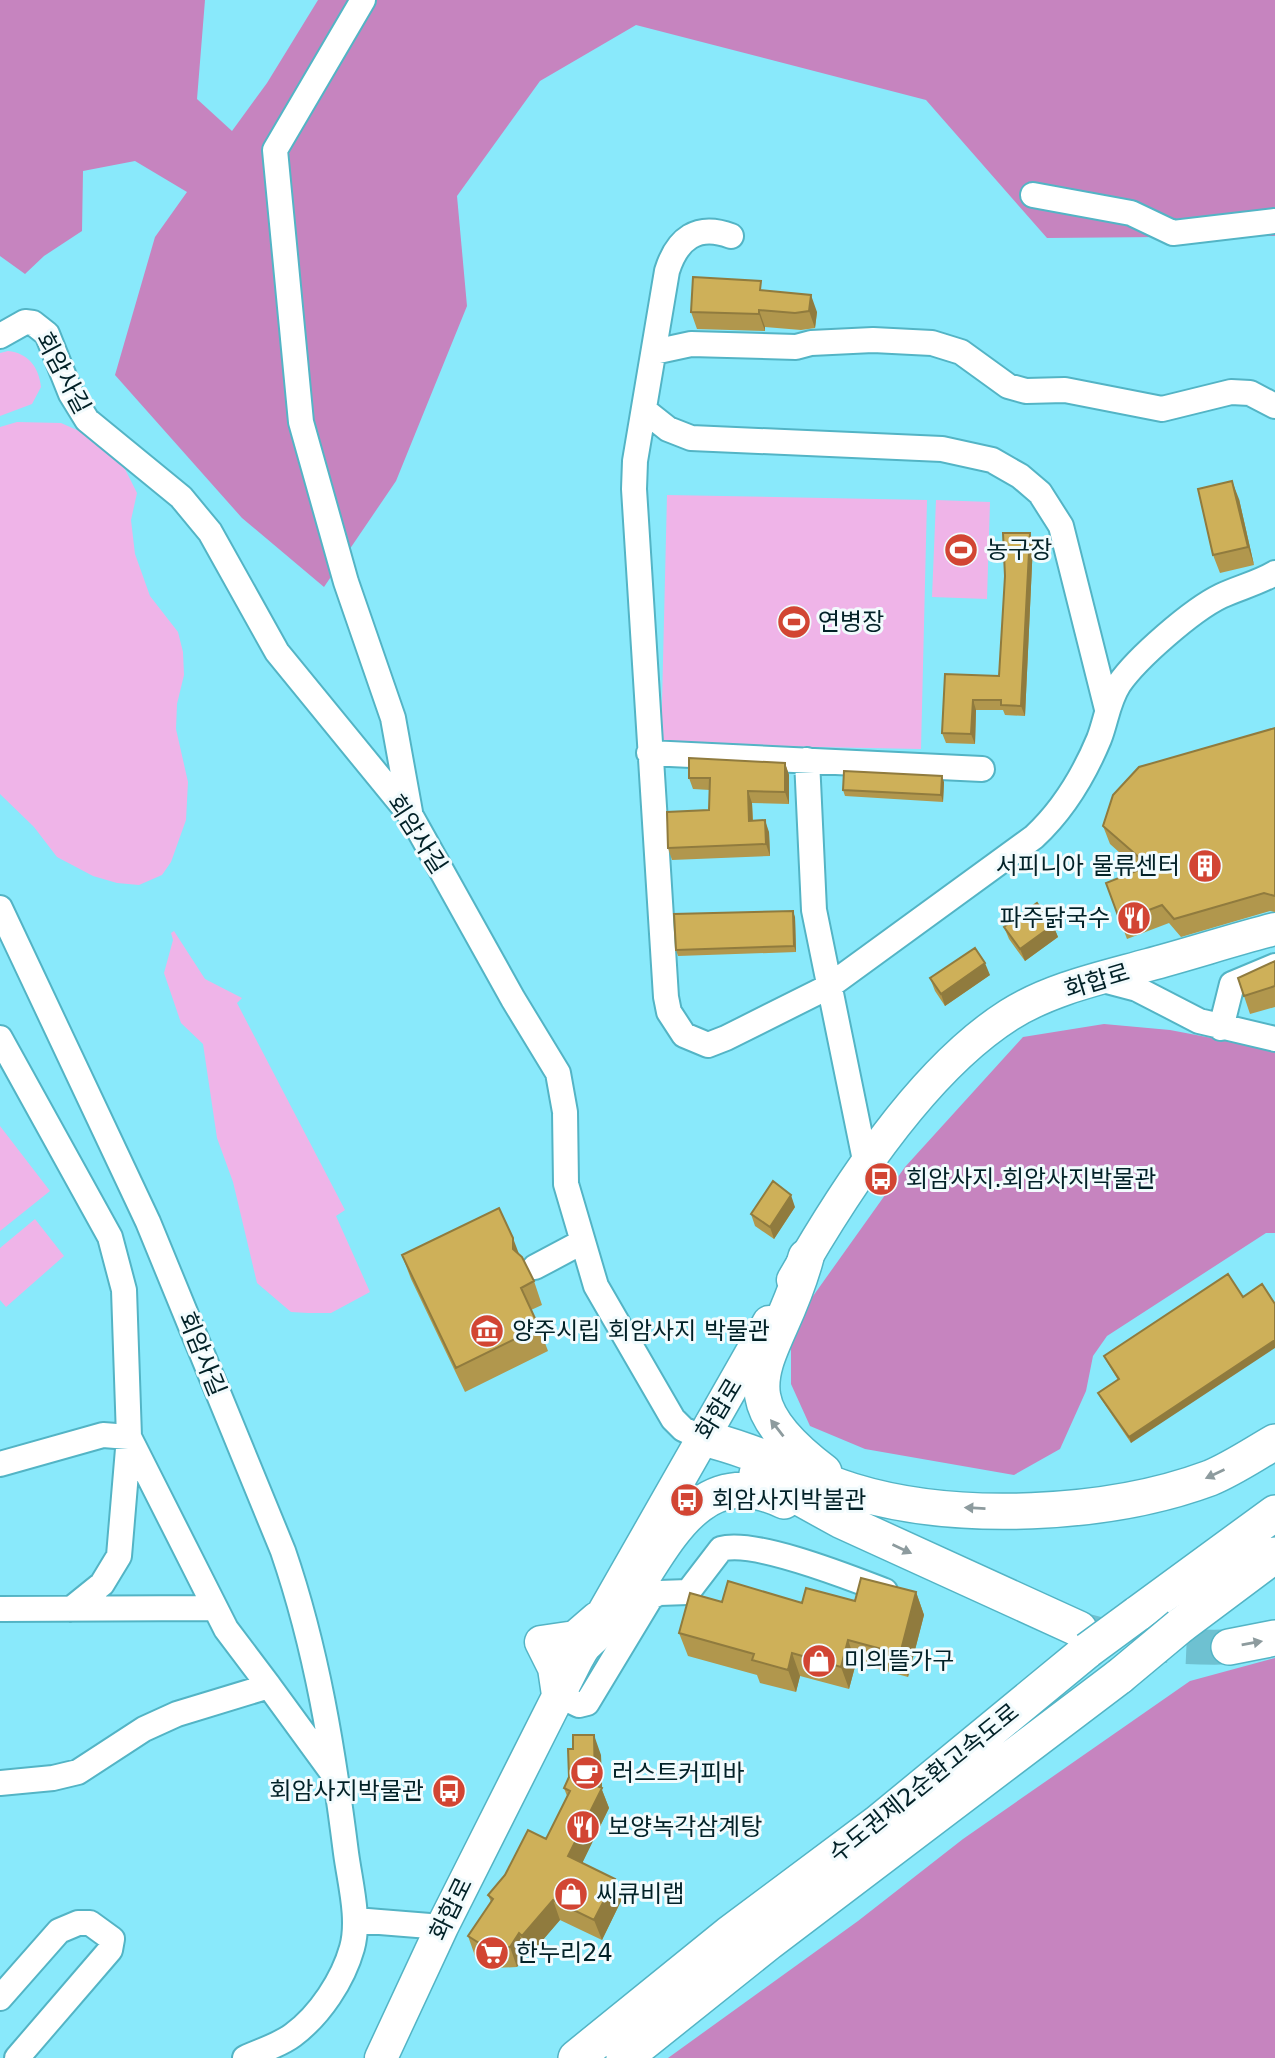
<svg xmlns="http://www.w3.org/2000/svg" width="1275" height="2058" viewBox="0 0 1275 2058" font-family="'DejaVu Sans','Noto Sans KR',sans-serif">
  <style>
    .green { fill: #efb4e8 }
    .forest { fill: #c684bf }
    .lines { fill: none; stroke-linecap: round; stroke-linejoin: round }
    .highway-tunnel { stroke: #6ec1d1; stroke-width: 35; stroke-dasharray: 35 18; stroke-linecap: butt }
    .minor-casing { stroke: #53b4c5; stroke-width: 28 }
    .major-casing { stroke: #53b4c5; stroke-width: 35 }
    .highway-casing { stroke: #53b4c5; stroke-width: 38 }
    .minor { stroke: #fff; stroke-width: 24 }
    .major { stroke: #fff; stroke-width: 32 }
    .highway { stroke: #fff; stroke-width: 35 }
    .highway-bridge-casing { stroke: #53b4c5; stroke-width: 38; stroke-linecap: butt }
    .highway-bridge { stroke: #fff; stroke-width: 35 }
    .wall { fill: #b1974d }
    .shaded-wall { fill: #907b3e }
    .building { fill: #ceb059; stroke: #907b3e; stroke-width: 2 }
    .oneway { fill: #8d9b9e }
    .labels { text-anchor: middle; dominant-baseline: central; stroke-width: 6; stroke-linejoin: round; paint-order: stroke }
    .street-label { font-size: 24px; fill: #022127; stroke: #f2fbfd }
    .poi-label { font-size: 24px; fill: #022127; stroke: #f2fbfd; text-anchor: start }
  </style>
  <rect width="100%" height="100%" fill="#89e9fb"/>
  <path class="green" d="M8,351C28,353 39,367 41,387L32,404L0,416V353Z
    M17,422L61,423L93,437L120,459L137,493L131,520L135,554L150,596L178,632L183,652L184,675L177,704L176,729L188,782L186,820L171,862L162,875L139,885L117,883L93,876L57,857L34,827L0,794V427Z
    M667,495L927,500L921,749L661,744Z
    M936,500L990,502L987,599L932,597Z
    M174,931L205,979L242,998L237,1003L345,1210L336,1216L370,1292L331,1313H308L291,1312L257,1283L233,1182L217,1138L203,1044L181,1023L164,973L173,940L171,933Z
    M0,1126L50,1191L0,1231Z
    M35,1219L64,1256L6,1307L0,1300V1248Z"/>
  <path class="forest" d="M0,0H205L197,99L232,131L267,83L318,0H1275V236L1047,238L926,100L636,25L540,81L457,196L467,306L396,481L324,587L242,518L115,375L155,237L187,192L135,161L83,171L82,231L44,256L25,274L0,256Z
    M1104,1024L1170,1030L1275,1050V1233H1266L1107,1336L1093,1356L1086,1391L1060,1449L1014,1475L865,1449L810,1426L791,1384V1327L905,1167L1023,1037Z
    M1275,1658V2058H668L858,1921L963,1839L1190,1681Z"/>
  <g class="lines">
    <path class="highway-tunnel" d="M1082,1630C1131,1644 1178,1648 1229,1647"/>
    <g class="minor-casing">
      <path id="minor" d="M363,0L275,150L301,422L346,582L393,718L410,812
        M1033,195L1131,213L1173,233L1275,221
        M731,236C697,223 677,239 667,271L635,461L634,489L666,997L669,1012L684,1035L708,1045L726,1038L828,987L1034,837C1062,811 1084,775 1099,739C1106,721 1108,701 1119,684C1137,658 1192,610 1221,596C1238,588 1258,583 1275,573
        M0,336L25,322L33,323L47,334L71,394L87,420L181,497L210,532L277,652L411,816L513,999L558,1073L565,1112L566,1184L596,1286L673,1419L683,1429L702,1438
        M654,352L691,344L796,347L811,343L873,340L932,343L961,352L1008,386L1026,391L1065,390L1162,409L1231,392L1250,393L1275,406
        M644,410L668,429L691,438L942,449L992,460L1020,476L1040,493L1061,526L1107,709
        M649,753L982,769
        M807,760L814,910L866,1165
        M0,908L148,1222L283,1551C317,1650 333,1750 346,1853C350,1883 360,1919 352,1948C343,1980 320,2015 293,2035C280,2045 260,2051 245,2058
        M1099,979L1137,989L1199,1021L1275,1039
        M1221,1028L1232,984L1275,966
        M0,1038L110,1237L124,1290L129,1437L119,1556L102,1584L71,1609
        M535,1267L582,1242
        M0,1464L103,1435L129,1437L226,1629L269,1686
        M0,1609L215,1608
        M558,1695L579,1705L587,1703L651,1597L659,1593L688,1592L721,1549C754,1539 851,1578 885,1591
        M0,1783L53,1778L78,1772L144,1729L177,1714L269,1686L334,1775
        M355,1920L442,1927
        M0,1998L59,1931L78,1923H90L112,1939L110,1950L17,2058"/>
    </g>
    <g class="major-casing">
      <path id="major" d="M793,1280C844,1191 921,1071 1009,1015C1050,989 1101,978 1148,965C1190,954 1232,940 1275,929
        M558,1695L554,1668L541,1642L575,1637L597,1618
        M381,2058L442,1927L577,1659L769,1322"/>
    </g>
    <g class="highway-casing">
      <path id="highway" d="M806,1257C779,1361 713,1388 824,1472
        M702,1438C754,1450 802,1475 852,1491C956,1523 1108,1516 1210,1478C1232,1469 1254,1454 1275,1442
        M757,1474L840,1520L1079,1629
        M1137,1614L1275,1513
        M1180,1626L1275,1555
        M584,1645C601,1629 619,1613 632,1593C669,1537 703,1462 784,1501
        M1229,1647L1275,1638
        M576,2058L729,1934L879,1822L1088,1650
        M624,2058L769,1942L1120,1676"/>
    </g>
    <use href="#minor" class="minor"/>
    <use href="#major" class="major"/>
    <use href="#highway" class="highway"/>
    <g class="highway-bridge-casing">
      <path id="highway-bridge" d="M1088,1650L1137,1614
        M1120,1676L1180,1626"/>
    </g>
    <use href="#highway-bridge" class="highway-bridge"/>
  </g>
  <path class="wall" d="M764,291L817,312L815,328L801,330L765,327V331L697,329L691,312Z
    M1239,499L1254,565L1220,573L1213,555Z
    M1030,533L1033,543L1025,716L1005,715L1003,710H976L975,744L946,743L942,733L945,674L999,676Z
    M1275,728V912L1270,911L1181,937L1169,923L1127,939L1106,883L1139,870L1110,844L1103,826Z
    M785,763L789,775V804L752,803L753,820L769,832L770,856L672,860L668,848L709,810L710,790L693,789L689,778Z
    M944,782L943,802L845,796L843,790Z
    M795,917L796,952L678,956L676,950Z
    M1053,925L1058,937L1025,961L1009,939L1004,927Z
    M1275,961V1007L1250,1014L1244,996Z
    M990,975L945,1006L935,991L930,978Z
    M795,1207L774,1239L755,1226L751,1214Z
    M519,1254L534,1281L542,1305L531,1310L539,1327L548,1351L465,1392L411,1279L402,1255Z
    M1228,1274L1131,1443L1101,1399L1098,1393L1118,1380L1107,1362L1104,1356Z
    M916,1592L924,1615L908,1677L856,1663L849,1689L800,1676L796,1692L760,1683L757,1675L688,1656L679,1633L722,1602L802,1603L855,1601Z
    M601,1755L602,1790L609,1808L582,1863L622,1899L602,1940L560,1920L529,1956L526,1953L517,1967L494,1968L475,1956L468,1936L491,1902L488,1895L546,1839L567,1796L564,1788Z"/>
  <path class="shaded-wall" d="M811,295L817,312L815,328L809,311Z
    M759,310L765,327V331L759,314Z
    M1232,481L1239,499L1254,565L1248,547Z
    M1030,533L1033,543L1025,716L1021,706Z
    M973,700L976,710L975,744L971,734Z
    M785,763L789,775V804L785,792Z
    M942,776L944,782L943,802L941,795Z
    M748,791L752,803L753,832L749,821Z
    M765,820L769,832L770,856L766,844Z
    M793,911L795,917L796,952L794,946Z
    M1053,925L1058,937L1025,961L1020,949Z
    M985,963L990,975L945,1006L941,994Z
    M791,1195L795,1207L774,1239L770,1227Z
    M513,1238L522,1262L513,1249Z
    M1275,1340V1348L1131,1443L1129,1437Z
    M916,1592L924,1615L908,1677L900,1654Z
    M848,1640L856,1663L849,1689L841,1667Z
    M792,1653L800,1676L796,1692L788,1670Z
    M594,1735L601,1755L602,1790L609,1808L576,1876L568,1856L595,1785Z
    M615,1879L622,1899L602,1940L594,1920Z
    M553,1900L560,1920L529,1956L522,1936Z
    M519,1933L526,1953L517,1967L510,1947Z"/>
  <path class="building" d="M693,277L761,281L760,290L811,295L809,311L795,313L759,310V314L691,312Z
    M1232,481L1248,547L1213,555L1198,489Z
    M1003,533H1030L1021,706L1001,705V700H973L971,734L942,733L945,674L999,676L1005,576Z
    M1275,728V896L1264,893L1174,919L1162,905L1120,921L1106,883L1149,866L1103,826L1113,795L1139,767Z
    M689,758L785,763V792L748,791L749,821L765,820L766,844L668,848L667,812L709,810L710,778H689Z
    M844,771L942,776L941,795L843,790Z
    M1037,903L1053,925L1020,949L1004,927Z
    M793,911L794,946L676,950L674,914Z
    M975,948L985,963L941,994L930,978Z
    M1275,961V986L1244,996L1238,978Z
    M773,1181L791,1195L770,1227L751,1214Z
    M499,1208L513,1238V1249L522,1257L534,1281L521,1288L539,1327L456,1368L402,1255Z
    M1228,1274L1243,1297L1262,1284L1275,1304V1340L1129,1437L1098,1393L1119,1379L1104,1356Z
    M861,1578L916,1592L900,1654L848,1640L841,1667L792,1653L788,1670L752,1660L754,1654L679,1633L690,1593L722,1602L728,1581L802,1603L806,1588L855,1601Z
    M573,1735H594L595,1785L602,1788L568,1856L615,1879L594,1920L553,1900L522,1936L519,1933L510,1947L487,1948L468,1936L493,1899L488,1895L505,1875L528,1830L546,1839L570,1791L564,1788L569,1777L568,1749H573Z"/>
  <defs><path id="oneway-solid" d="M-6-.8H1V-3.2L6.5 0L1 3.2V.8H-6Z" transform="scale(1.75)"/></defs>
  <g class="oneway">
    <use href="#oneway-solid" transform="translate(777 1428) rotate(-128)"/>
    <use href="#oneway-solid" transform="translate(1215 1474) rotate(155)"/>
    <use href="#oneway-solid" transform="translate(975 1508) rotate(-177)"/>
    <use href="#oneway-solid" transform="translate(902 1549) rotate(25)"/>
    <use href="#oneway-solid" transform="translate(1252 1643) rotate(-10)"/>
  </g>
  <defs>
    <g id="stadium-disc" transform="scale(1.75)"><circle r="9.5" fill="#d24533" stroke="#f2fbfd"/><path d="M0-5a6.5 5 0 1 0 0 10a6.5 5 0 1 0 0-10ZM-3.5-1.8h7v3.6h-7Z" fill="#fff"/></g>
    <g id="building-disc" transform="scale(1.75)"><circle r="9.5" fill="#d24533" stroke="#f2fbfd"/><path d="M-4-6H4V6H1V3H-1V6H-4ZM-2.5-4.3h1.7v1.8h-1.7ZM.8-4.3h1.7v1.8H.8ZM-2.5-1h1.7V.8h-1.7ZM.8-1h1.7V.8H.8Z" fill="#fff"/></g>
    <g id="restaurant-disc" transform="scale(1.75)"><circle r="9.5" fill="#d24533" stroke="#f2fbfd"/><path d="M-5-6h1v4h1v-4h1v4h1v-4h1v5L-1.5 .5V6h-2V.5L-5-1ZM5-6V6H3V1.5H1.5Q1.5-4 5-6Z" fill="#fff"/></g>
    <g id="bus-disc" transform="scale(1.75)"><circle r="9.5" fill="#d24533" stroke="#f2fbfd"/><path d="M-5-6H5V4H4V6H2V4H-2V6H-4V4H-5ZM-3.5-4V0h7V-4ZM-3.5 1.2v1.5H-2V1.2ZM2 1.2v1.5H3.5V1.2Z" fill="#fff"/></g>
    <g id="museum-disc" transform="scale(1.75)"><circle r="9.5" fill="#d24533" stroke="#f2fbfd"/><path d="M0-6L6-3V-2H-6V-3ZM-5-1h2V3h-2ZM-1-1h2V3h-2ZM3-1h2V3H3ZM-6 4H6V6H-6Z" fill="#fff"/></g>
    <g id="shop-disc" transform="scale(1.75)"><circle r="9.5" fill="#d24533" stroke="#f2fbfd"/><path d="M-5-2.5h2.3a2.7 3.5 0 0 1 5.4 0H5L5.5 6h-11ZM-1.5-2.5h3a1.5 2.3 0 0 0-3 0Z" fill="#fff"/></g>
    <g id="cafe-disc" transform="scale(1.75)"><circle r="9.5" fill="#d24533" stroke="#f2fbfd"/><path d="M-5.5-4.5H6V0H3Q3 3.5 0 3.5H-2.5Q-5.5 3.5-5.5 0ZM3-3.2v2h1.7v-2ZM-6 4.5H4V6H-6Z" fill="#fff"/></g>
    <g id="supermarket-disc" transform="scale(1.75)"><circle r="9.5" fill="#d24533" stroke="#f2fbfd"/><path d="M-6-5.5h2.5l.6 2H6L4.5 2H-2.5L-4.4-4H-6ZM-1.5 3.2a1.3 1.3 0 1 0 .1 0ZM3 3.2a1.3 1.3 0 1 0 .1 0Z" fill="#fff"/></g>
  </defs>
  <g fill-rule="evenodd">
    <use href="#stadium-disc" x="961" y="550"/>
    <use href="#stadium-disc" x="794" y="622"/>
    <use href="#building-disc" x="1205" y="866"/>
    <use href="#restaurant-disc" x="1134" y="918"/>
    <use href="#bus-disc" x="881" y="1179"/>
    <use href="#museum-disc" x="487" y="1331"/>
    <use href="#bus-disc" x="687" y="1500"/>
    <use href="#shop-disc" x="819" y="1661"/>
    <use href="#cafe-disc" x="587" y="1773"/>
    <use href="#bus-disc" x="449" y="1791"/>
    <use href="#restaurant-disc" x="583" y="1827"/>
    <use href="#shop-disc" x="571" y="1894"/>
    <use href="#supermarket-disc" x="492" y="1953"/>
  </g>
  <g class="labels">
    <g class="street-label">
      <text transform="translate(63 373) rotate(62)">회암사길</text>
      <text transform="translate(417 834) rotate(57)">회암사길</text>
      <text transform="translate(1097 981) rotate(-17)">화합로</text>
      <text transform="translate(202 1354) rotate(68)">회암사길</text>
      <text transform="translate(719 1409) rotate(-59)">화합로</text>
      <text transform="translate(924 1783) rotate(-39)">수도권제2순환고속도로</text>
      <text transform="translate(451 1909) rotate(-64)">화합로</text>
    </g>
    <g class="poi-label">
      <text x="986" y="550">농구장</text>
      <text x="818" y="622">연병장</text>
      <text x="1180" y="866" text-anchor="end">서피니아 물류센터</text>
      <text x="1110" y="918" text-anchor="end">파주닭국수</text>
      <text x="906" y="1179">회암사지.회암사지박물관</text>
      <text x="512" y="1331">양주시립 회암사지 박물관</text>
      <text x="712" y="1500">회암사지박불관</text>
      <text x="844" y="1661">미의뜰가구</text>
      <text x="612" y="1773">러스트커피바</text>
      <text x="424" y="1791" text-anchor="end">회암사지박물관</text>
      <text x="608" y="1827">보양녹각삼계탕</text>
      <text x="596" y="1894">씨큐비랩</text>
      <text x="516" y="1953">한누리24</text>
    </g>
  </g>
</svg>
